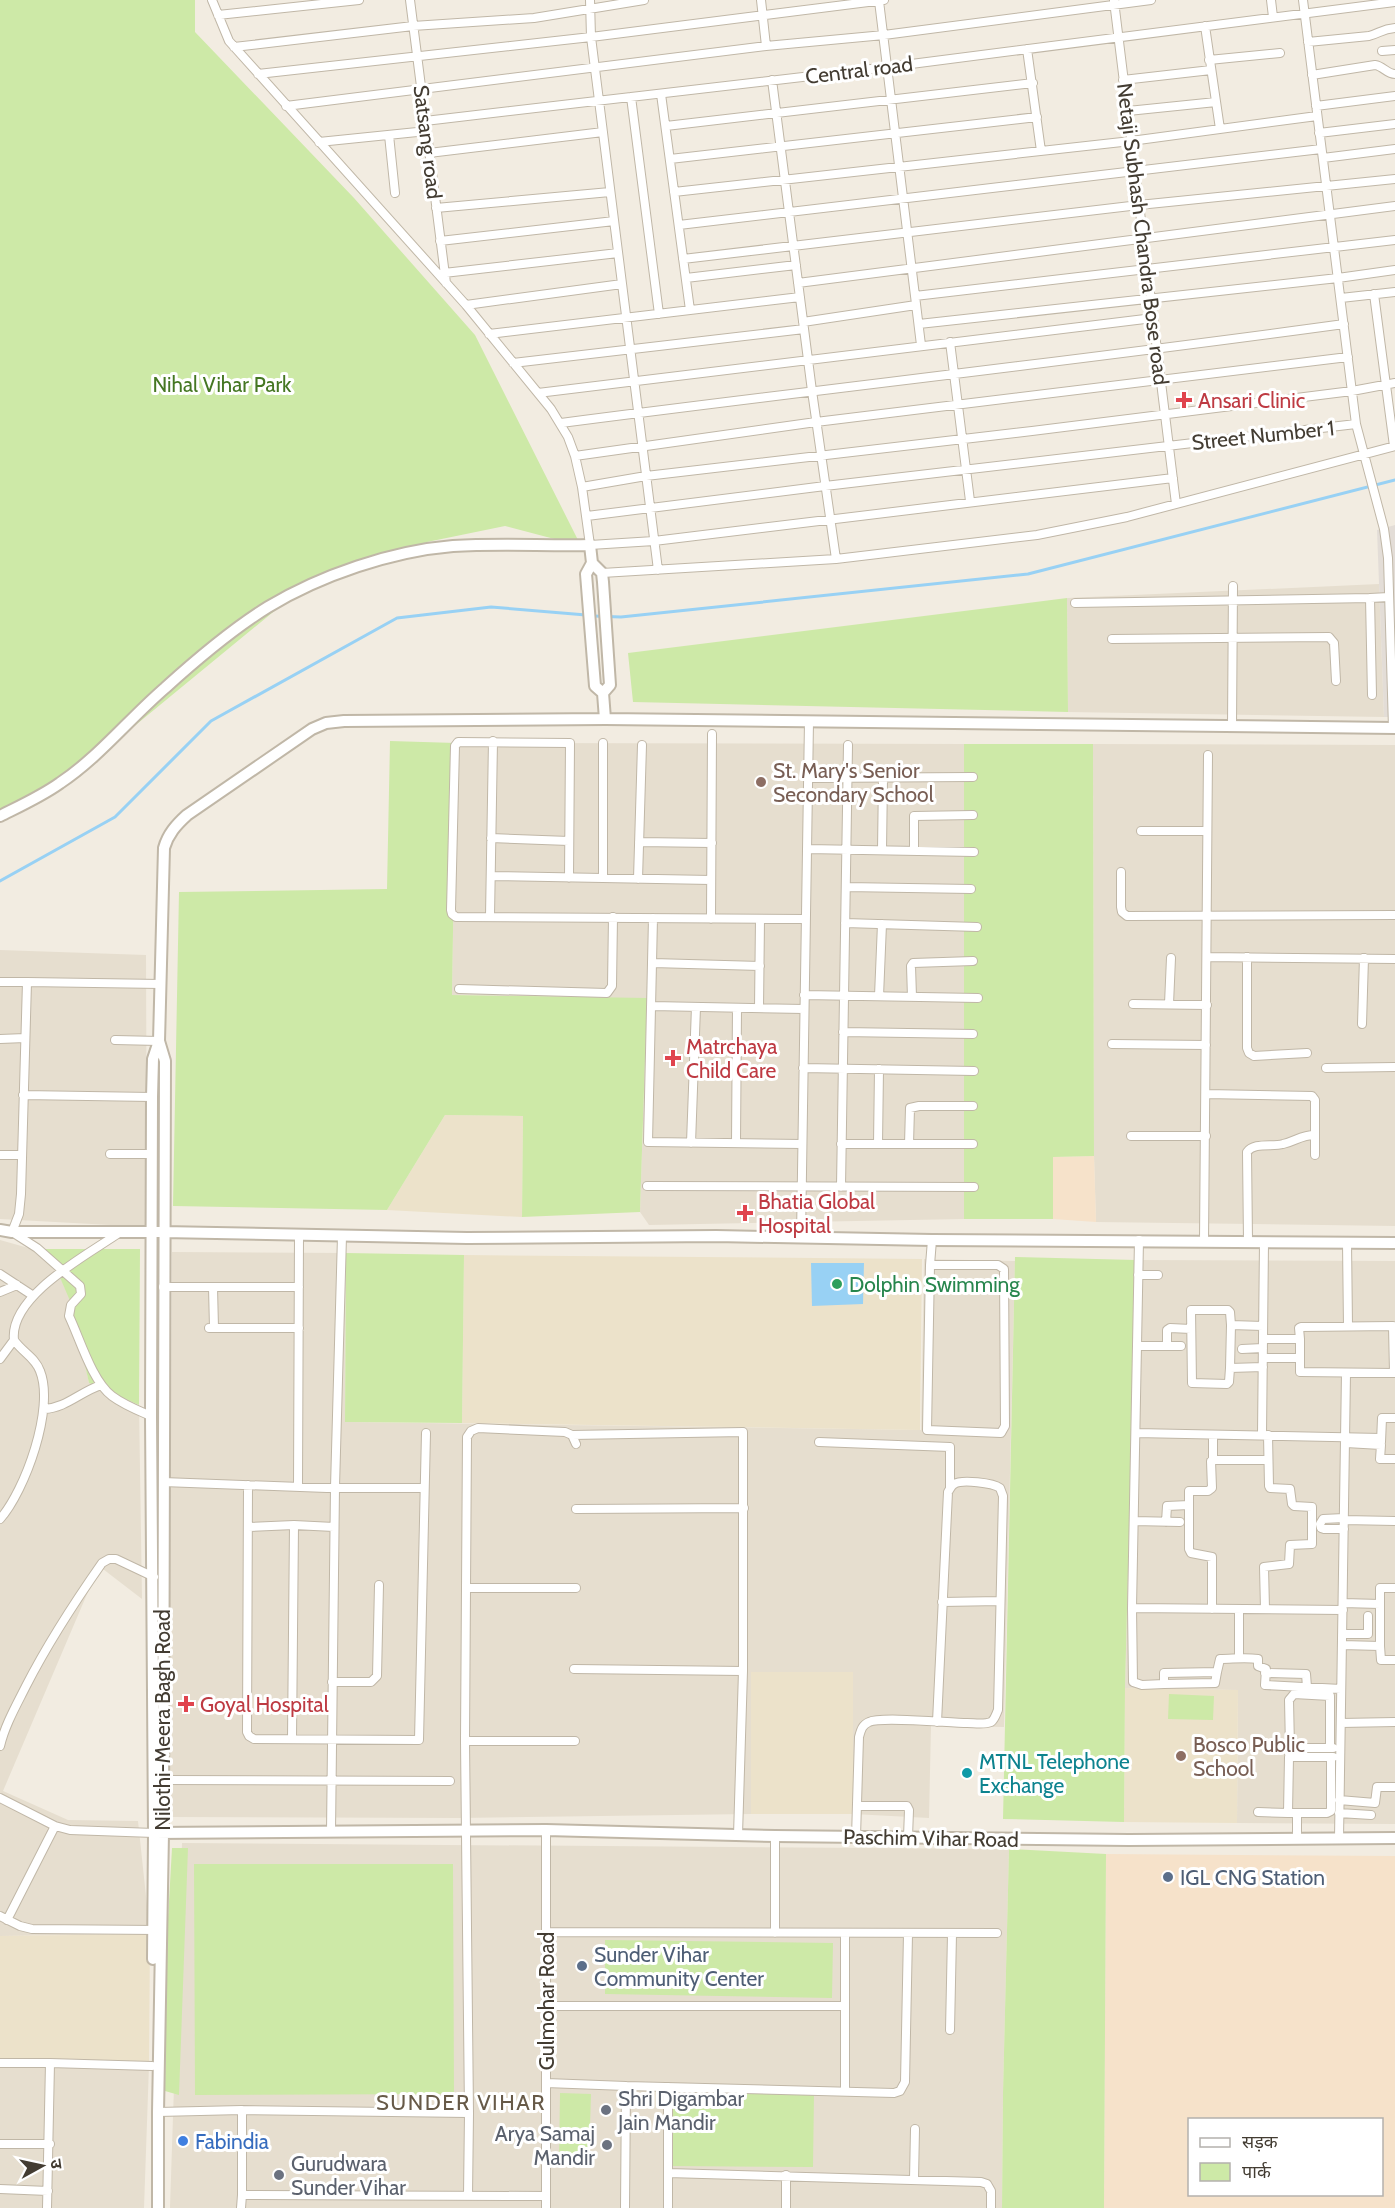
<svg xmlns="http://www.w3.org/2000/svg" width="1395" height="2208" viewBox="0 0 1395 2208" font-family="Cabin,'Noto Sans Devanagari',sans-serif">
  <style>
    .residential { fill: #e6decf }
    .commercial { fill: #f6e2ca; fill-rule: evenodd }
    .industrial { fill: #e3ddd7 }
    .education { fill: #ece2ca }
    .green { fill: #cde9a7 }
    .water { fill: #98d1f4 }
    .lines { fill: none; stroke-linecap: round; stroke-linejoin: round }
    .stream { stroke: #98d1f4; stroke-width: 3 }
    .minor-casing { stroke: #c0b7a7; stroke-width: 10 }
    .tertiary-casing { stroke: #c0b7a7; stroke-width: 14 }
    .minor { stroke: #fff; stroke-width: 8 }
    .tertiary { stroke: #fff; stroke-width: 10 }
    .health-dot { fill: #e0444e; stroke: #fff; stroke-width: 2 }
    .education-dot { fill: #8d6e63; stroke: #fff; stroke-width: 2 }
    .leisure-dot { fill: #2e9e5b; stroke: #fff; stroke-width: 2 }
    .culture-dot { fill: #0f9aa8; stroke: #fff; stroke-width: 2 }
    .service-dot { fill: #5c6f8a; stroke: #fff; stroke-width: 2 }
    .worship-dot { fill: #6b7280; stroke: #fff; stroke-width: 2 }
    .shop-dot { fill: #3f7fe0; stroke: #fff; stroke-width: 2 }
    .labels { text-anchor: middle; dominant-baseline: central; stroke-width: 6; stroke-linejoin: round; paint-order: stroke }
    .street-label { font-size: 21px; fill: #433c32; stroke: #fff }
    .park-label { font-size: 21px; fill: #457723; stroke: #fff }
    .health-label { font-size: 21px; fill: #be3a42; stroke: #fff; text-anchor: start }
    .education-label { font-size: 21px; fill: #785e54; stroke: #fff; text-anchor: start }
    .leisure-label { font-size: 21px; fill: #27864d; stroke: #fff; text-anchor: start }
    .culture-label { font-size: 21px; fill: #0d838f; stroke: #fff; text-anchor: start }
    .service-label { font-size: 21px; fill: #4e5e75; stroke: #fff; text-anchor: start }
    .worship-label { font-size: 21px; fill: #5b616d; stroke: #fff; text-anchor: start }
    .shop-label { font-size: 21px; fill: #366cbe; stroke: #fff; text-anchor: start }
    .neighbourhood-label { font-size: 22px; letter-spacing: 1.5px; fill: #675a48; stroke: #fff }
  </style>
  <rect width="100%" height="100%" fill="#f2ece1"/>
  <path class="residential" d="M1379,584L1384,717L1068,712L1067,598Z
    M456,743L964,744V1219L649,1225L640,1212L647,999L452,995Z
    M1093,744L1395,745V1226L1096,1222L1094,1156Z
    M0,950L146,955L147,1227L0,1219Z
    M0,1240L32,1249L58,1273L72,1303L89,1383L139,1405L142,1599L99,1566L3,1791L68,1820L138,1821L150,1934L0,1936Z
    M172,1252L346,1253L345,1422L921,1430L924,1259L1015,1261L1004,1727L931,1726L929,1818L853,1814L852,1672H751V1814L460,1818L168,1817Z
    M1136,1260L1395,1261V1824L1237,1823L1238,1690L1125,1688Z
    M182,1843L1009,1849L1003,2093L1002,2208H170Z
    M0,2064L149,2065L144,2208H0Z"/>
  <path class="commercial" d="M1094,1156L1096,1222L1053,1219V1157Z
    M1106,1854L1395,1856V2208H1104ZM1190,2120H1382V2194H1190Z"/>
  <path class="industrial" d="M1395,525V717H1384L1377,530Z"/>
  <path class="education" d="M445,1115L523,1116L522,1217L387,1210Z
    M464,1255L922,1259L920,1430L462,1423Z
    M751,1672H853V1814H751Z
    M1125,1688L1238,1690L1237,1823L1124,1822Z
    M150,1934L149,2065L0,2064V1936Z"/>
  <path class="green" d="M0,0H195V32L354,198L475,335L581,546L505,526L427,542L289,599L42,802L0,821Z
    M1067,598L1068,712L633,702L628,653Z
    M390,741L456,743L452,995L647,998L640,1212L522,1217L523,1116L445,1115L387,1210L173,1206L179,892L387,889Z
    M964,744H1093L1094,1156L1053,1157V1219H964Z
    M32,1249H140L139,1405L89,1383L71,1303L58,1273Z
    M346,1253L464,1255L462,1423L345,1422Z
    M1015,1257L1136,1260L1125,1688L1124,1822L1003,1819Z
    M1169,1694L1214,1696L1213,1720L1168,1719Z
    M172,1848H188L179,2095L165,2091L167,1937Z
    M1009,1849L1106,1854L1104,2208H1002L1003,2093Z
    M194,1864H453L454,2094L195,2095Z
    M605,1940L833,1943L832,1998L605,1994Z
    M560,2093L591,2094L589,2161L559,2160Z
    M668,2094H814L813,2167L669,2166Z"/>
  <path class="water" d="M811,1263H864L863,1304L812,1306Z"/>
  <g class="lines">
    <path class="stream" d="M593,616L621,617L1028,574L1395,480
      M0,881L115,817L211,721L397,618L491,607L586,615"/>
    <g class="minor-casing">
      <path id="minor" d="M212,0L229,41L466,305L551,409L568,437L575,456L582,487L590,545L654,541L1173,478
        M410,0L446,283
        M590,0L591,37L658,570
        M761,0L766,46
        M1271,0L1273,17
        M1303,0L1356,424L1384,529L1388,558L1393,728
        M879,1L921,345
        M1114,1L1176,504
        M218,15L359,0
        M1205,26L1220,129
        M1308,42L1369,36C1380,33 1382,29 1395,28
        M234,47L413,26L534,18L644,0
        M1027,49L1041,151
        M1382,51L1395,50
        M1209,60L1280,53
        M258,74L591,37L884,0
        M1312,75L1375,65C1383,66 1387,74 1395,74
        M772,80L812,391L836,559
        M1123,80L1211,70
        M661,94L690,310
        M631,97L659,314
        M286,106L766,46L884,35L1151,0
        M1316,106L1395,96
        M1128,111L1216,102
        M425,121L888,67L1395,2
        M666,126L1033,83
        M1319,133L1395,124
        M389,135L395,193
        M319,142L427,131
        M429,153L603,132
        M1323,158L1395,149
        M670,159L1037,117
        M674,192L1131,141L1317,116
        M436,208L610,192
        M679,225L1321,149
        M440,241L614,221
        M683,259L1139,205L1395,179
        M444,273L618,253
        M686,278L796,265
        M798,283L1395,206
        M1374,294L1394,446
        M915,296L1395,240
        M1341,298L1395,292
        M466,305L622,284
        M803,322L916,305
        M919,324L1338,278L1395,270
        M489,334L800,297
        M950,342L970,501
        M513,363L804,329
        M538,393L1153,318
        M561,423C822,389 1083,360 1344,324
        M575,456L816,422L1348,357
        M582,487L646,476L1032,431L1352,391L1395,383
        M587,516L825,486L1356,424
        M602,573L836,559L1037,535L1127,517L1395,446
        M1370,598L1389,597
        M1075,603L1370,598L1372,695
        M1112,639L1329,637L1334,643L1336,681
        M1232,726L1233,586
        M808,778L973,777
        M1141,831H1207
        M491,838L569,841
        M639,842L712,843
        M807,849L974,852
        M882,850L883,778
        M914,851V816L973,815
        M1121,872V907L1122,912L1127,916L1395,915
        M491,876L711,880
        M569,878L570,743L458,742L455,746L451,910L452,914L456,917L805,919
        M603,878V743
        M638,879L642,745
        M846,887L971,889
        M490,916L493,741
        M653,918L648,1142L802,1144
        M711,919L712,734
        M845,923L977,927
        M1207,957L1395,959
        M1247,957V1048L1249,1053L1254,1056L1307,1053
        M653,963L760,966
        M0,982H27
        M459,989L607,993L612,986L613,917
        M804,995L978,998
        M879,996L882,924
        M912,997L911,966L913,963L973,961
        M1133,1004L1207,1005
        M1169,1004L1171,958
        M652,1006L804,1009
        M759,1008L760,919
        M1362,1024L1364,958
        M843,1032L973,1034
        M0,1039L25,1038
        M115,1040L159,1041
        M1112,1044L1206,1045
        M803,1068L974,1071
        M1326,1068L1395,1067
        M1206,1094L1312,1096L1315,1100V1155
        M23,1095L152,1097
        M1131,1136H1206
        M691,1143L696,1007
        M736,1143L737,1008
        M841,1144H973
        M878,1144L879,1069
        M909,1144L910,1108L919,1106H973
        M110,1154H152
        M0,1155H22
        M647,1186L974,1187
        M841,1187L848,745
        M801,1237L809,721
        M1139,1240L1132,1608L1133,1682L1142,1685L1164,1684V1673L1217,1672L1220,1659C1233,1659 1244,1657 1258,1659V1666L1266,1669L1265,1685L1341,1689
        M1204,1241L1208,755
        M1248,1241L1247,1152C1254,1142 1272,1147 1283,1144C1296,1141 1301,1135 1315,1135
        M1347,1242L1348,1326
        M930,1265H998L1004,1269L1005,1426L1001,1433L927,1430L930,1265L932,1240
        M0,1274L32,1295
        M1138,1275H1158
        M163,1287H299
        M213,1287L214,1328
        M0,1292L17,1285
        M209,1328H299
        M1263,1339H1300V1372L1394,1373L1393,1326L1301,1327L1299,1328L1300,1339
        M1137,1346H1181
        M1167,1346V1330L1170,1328L1191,1329
        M1242,1349L1263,1348
        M1263,1358H1300
        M0,1359L14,1340
        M1263,1367L1230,1368L1229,1382L1227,1384L1192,1383L1191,1310H1228L1230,1312L1231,1325L1263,1326
        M1230,1368L1231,1325
        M44,1409C66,1408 80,1392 101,1385
        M151,1416C137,1410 124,1405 112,1396C92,1381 80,1339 69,1316L71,1305L81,1294L80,1286L37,1248L12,1232L19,1214L21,1194L27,982L161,984
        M1136,1433L1381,1438
        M572,1435L743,1432V1671L738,1835
        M1213,1435V1460
        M1262,1435L1264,1242
        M819,1442L950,1447V1488
        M1381,1442L1382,1418H1395
        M1346,1443L1381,1445L1380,1459H1395
        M163,1482L327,1488H424
        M248,1485L247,1732L249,1736L254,1739L419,1740L426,1433
        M298,1487L299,1235
        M576,1509L744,1508
        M0,1519C25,1491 55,1408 40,1371C35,1357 22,1352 14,1340C9,1296 87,1255 119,1233
        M1344,1520L1395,1521
        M1134,1521L1180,1522
        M1166,1522L1167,1506L1189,1505
        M248,1527L294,1525L334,1527
        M1344,1529H1324L1321,1528L1320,1524L1323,1519L1344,1518
        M467,1588H576
        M942,1602L1000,1601
        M1343,1603L1380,1604
        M1132,1608L1343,1610
        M1212,1609V1557L1191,1553L1189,1549V1491H1208L1212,1488L1211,1461L1213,1460H1268
        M1265,1609L1264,1567L1289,1564L1290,1545L1312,1544V1507L1294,1506L1292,1504L1290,1489L1270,1488L1269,1486L1268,1435
        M1342,1634H1368V1616
        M1342,1645L1380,1646V1588H1395
        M1380,1646L1381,1660H1395
        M1239,1657V1609
        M574,1669L743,1671
        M1265,1673L1306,1674L1307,1687
        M332,1682H371L377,1676L379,1585
        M1164,1684L1215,1683L1217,1672
        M1341,1723L1395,1722
        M292,1739L294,1525
        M465,1741H575
        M0,1746C5,1725 16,1706 26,1686C48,1643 74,1603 102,1563L109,1559H116L154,1577
        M1290,1748L1289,1700L1294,1694L1330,1696V1748
        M1289,1753L1290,1748H1333
        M1331,1757V1811L1327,1813H1288L1289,1757H1333
        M162,1780L450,1781
        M0,1798L55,1826L70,1830L154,1833
        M1339,1800L1375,1803L1377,1787H1395
        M857,1806H907L909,1810L908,1837
        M1258,1812L1288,1813
        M1339,1813L1371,1815
        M331,1832L335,1487L342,1236
        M775,1836V1933
        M856,1837L859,1737C861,1730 862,1725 869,1722C881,1716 950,1723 967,1723C974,1723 984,1725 991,1722C995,1719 996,1714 998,1710L1003,1496L1000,1488C993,1483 962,1479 954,1484C951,1486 950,1489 948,1492L937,1722
        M1297,1839V1813
        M1339,1839L1346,1373
        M0,1916L20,1926L32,1929L158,1930
        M7,1920L55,1826
        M546,1932L997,1933
        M845,1934V2091
        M546,2006H843
        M950,2030L952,1934
        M0,2063H50L47,2208
        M50,2063L152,2066
        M546,2083L626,2086L625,2208
        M626,2086L894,2093L900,2091L905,2082L908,1934
        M242,2110L469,2113L468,2196
        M158,2112L242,2110V2195
        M469,2113L465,1741L467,1437L471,1431L478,1428L565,1432L572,1435L576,1444
        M0,2144H50
        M668,2173V2087
        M914,2179L915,2129
        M0,2189L48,2191
        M241,2208L242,2195L546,2196
        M546,2208V1830
        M668,2208V2173L981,2182L987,2184L991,2191V2208
        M786,2208V2175"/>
    </g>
    <g class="tertiary-casing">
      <path id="tertiary" d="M592,563L602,573L603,582L610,685L603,693
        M0,816C20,806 42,796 60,783C99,757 129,719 165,688C197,659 231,630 268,607C321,575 392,551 453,546C499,543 545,546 590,545L592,563L586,574L595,686L603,693L605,719
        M0,1230L12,1232H163L467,1238L716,1236L932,1240L1395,1243
        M154,1833L546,1830L775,1836L1129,1840L1395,1838
        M153,1959L154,1833L151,1416L152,1097L153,1059L159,1041
        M158,2208V2112L163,1833L165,1061L159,1041L164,848C168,834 176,825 187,815L312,729L326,723L344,721L605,719L1395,728"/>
    </g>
    <use href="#minor" class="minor"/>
    <use href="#tertiary" class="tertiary"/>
  </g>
  <g class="health-dot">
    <path d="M1181 391h6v6h6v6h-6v6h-6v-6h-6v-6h6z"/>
    <path d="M670 1049h6v6h6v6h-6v6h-6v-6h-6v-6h6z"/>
    <path d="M742 1204h6v6h6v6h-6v6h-6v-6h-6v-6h6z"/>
    <path d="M183 1695h6v6h6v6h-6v6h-6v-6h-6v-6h6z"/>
  </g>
  <g class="education-dot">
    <circle cx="761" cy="782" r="6"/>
    <circle cx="1181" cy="1756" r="6"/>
  </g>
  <circle class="leisure-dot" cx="837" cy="1284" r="6"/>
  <circle class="culture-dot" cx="967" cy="1773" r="6"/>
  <g class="service-dot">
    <circle cx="1168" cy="1877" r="6"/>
    <circle cx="582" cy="1966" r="6"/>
  </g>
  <g class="worship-dot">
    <circle cx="606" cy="2110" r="6"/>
    <circle cx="607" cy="2145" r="6"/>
    <circle cx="279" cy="2175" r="6"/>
  </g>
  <circle class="shop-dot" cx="183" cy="2141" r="6"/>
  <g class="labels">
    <g class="street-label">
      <text transform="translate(859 70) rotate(-7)">Central road</text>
      <text transform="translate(428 142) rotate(83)">Satsang road</text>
      <text transform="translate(1143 234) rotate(83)">Netaji Subhash Chandra Bose road</text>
      <text transform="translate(1263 435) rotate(-6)">Street Number 1</text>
      <text transform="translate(162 1720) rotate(-90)">Nilothi-Meera Bagh Road</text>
      <text transform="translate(931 1838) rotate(1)">Paschim Vihar Road</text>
      <text transform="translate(546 2001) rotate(-90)">Gulmohar Road</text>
    </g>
    <g class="park-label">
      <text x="222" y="384">Nihal Vihar Park</text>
    </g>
    <g class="health-label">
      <text x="1198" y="400">Ansari Clinic</text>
      <text x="686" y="1046">Matrchaya<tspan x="686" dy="24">Child Care</tspan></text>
      <text x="758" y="1201">Bhatia Global<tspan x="758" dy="24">Hospital</tspan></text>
      <text x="200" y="1704">Goyal Hospital</text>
    </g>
    <g class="education-label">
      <text x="773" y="770">St. Mary's Senior<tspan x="773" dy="24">Secondary School</tspan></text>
      <text x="1193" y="1744">Bosco Public<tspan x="1193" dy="24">School</tspan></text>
    </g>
    <g class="leisure-label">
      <text x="849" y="1284">Dolphin Swimming</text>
    </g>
    <g class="culture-label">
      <text x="979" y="1761">MTNL Telephone<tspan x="979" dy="24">Exchange</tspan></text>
    </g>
    <g class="service-label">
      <text x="1180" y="1877">IGL CNG Station</text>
      <text x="594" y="1954">Sunder Vihar<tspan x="594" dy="24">Community Center</tspan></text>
    </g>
    <g class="worship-label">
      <text x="618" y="2098">Shri Digambar<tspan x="618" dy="24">Jain Mandir</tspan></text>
      <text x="595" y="2133" text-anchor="end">Arya Samaj<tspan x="595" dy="24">Mandir</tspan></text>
      <text x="291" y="2163">Gurudwara<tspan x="291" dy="24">Sunder Vihar</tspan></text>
    </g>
    <g class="shop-label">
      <text x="195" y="2141">Fabindia</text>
    </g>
    <g class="neighbourhood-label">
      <text x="461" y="2102">SUNDER VIHAR</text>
    </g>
  </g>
  <rect x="1188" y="2118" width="195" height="78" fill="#ffffff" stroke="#b4b1ad" stroke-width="1.5"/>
  <rect x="1200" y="2138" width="30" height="9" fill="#ffffff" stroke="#b4b1ad" stroke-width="1.5"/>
  <text x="1242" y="2148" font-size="18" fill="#433c32">सड़क</text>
  <rect x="1200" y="2163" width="30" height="18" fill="#cde9a7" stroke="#b4b1ad" stroke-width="1.5"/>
  <text x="1242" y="2178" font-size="18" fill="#433c32">पार्क</text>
  <g transform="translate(42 2166) rotate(82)" stroke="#ffffff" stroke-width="4.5" paint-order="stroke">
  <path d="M0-4.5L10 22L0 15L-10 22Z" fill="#433c32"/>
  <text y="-9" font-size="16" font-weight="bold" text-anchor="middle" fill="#433c32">उ</text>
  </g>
</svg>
